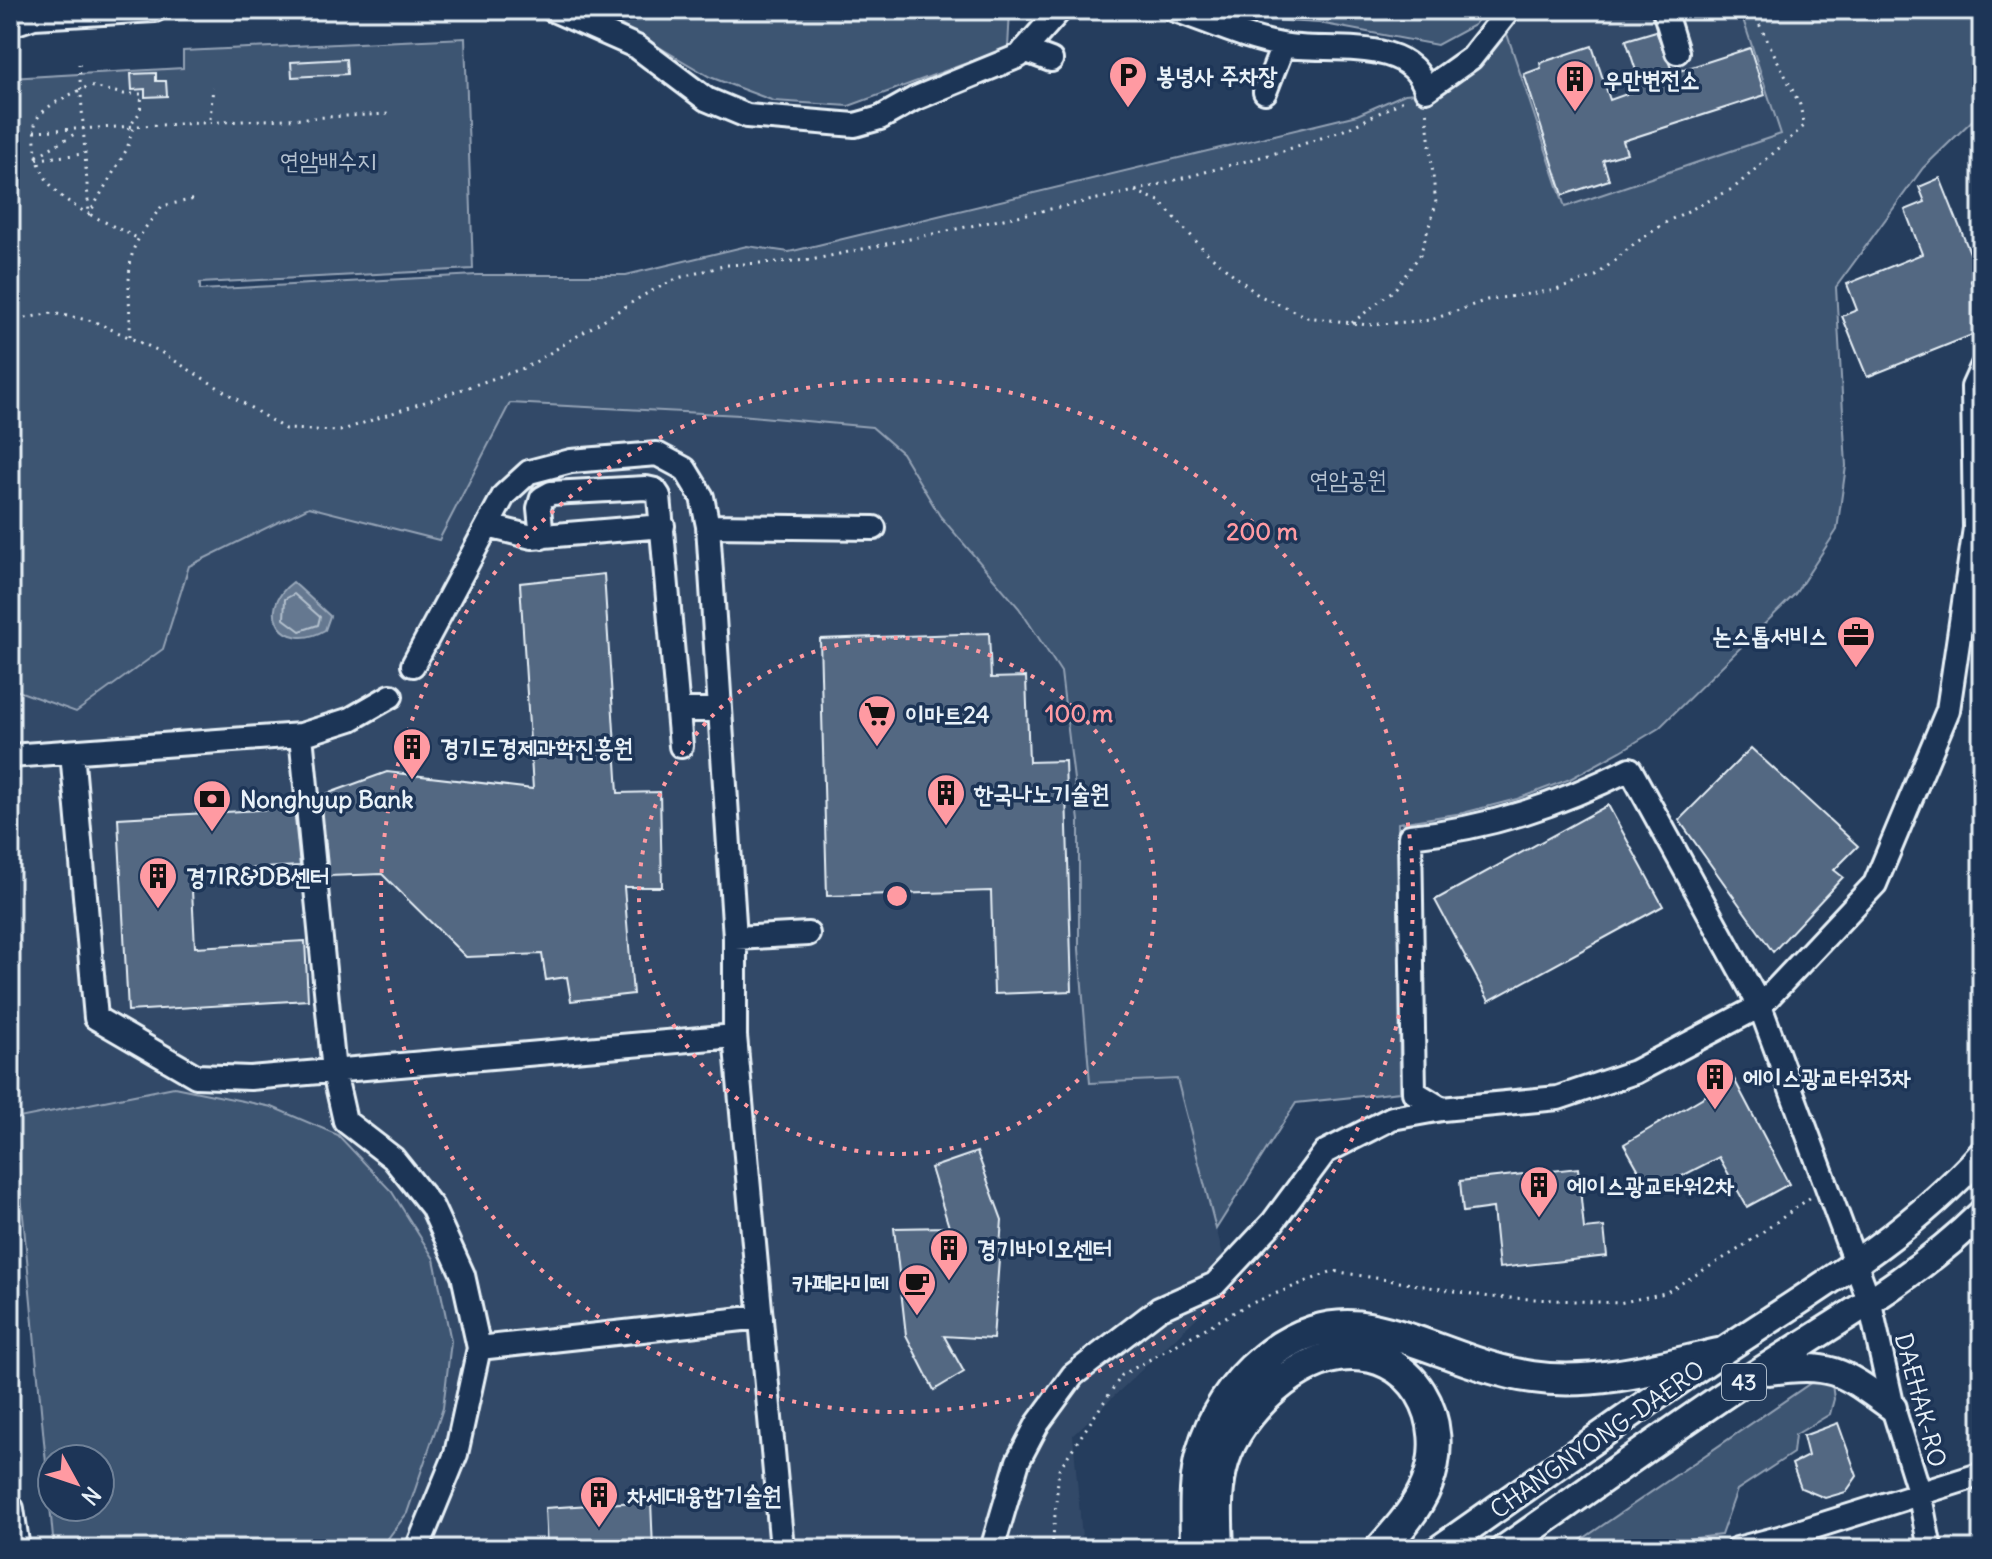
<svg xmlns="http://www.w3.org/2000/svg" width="1992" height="1559" viewBox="0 0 1992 1559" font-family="Delius,'Poor Story',sans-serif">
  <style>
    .built { fill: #334a68 }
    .green { fill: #3e5472; stroke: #93a2b5; stroke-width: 2; fill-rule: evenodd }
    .water { fill: #657890; stroke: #99a8ba; stroke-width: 2 }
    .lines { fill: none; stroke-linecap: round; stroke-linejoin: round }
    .shore { stroke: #b4c1ce; stroke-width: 2 }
    .building { fill: #536782; stroke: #e8f1f8; stroke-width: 2 }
    .minor-casing { stroke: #e8f1f8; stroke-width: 28 }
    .major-casing { stroke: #e8f1f8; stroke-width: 32 }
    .highway-casing { stroke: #e8f1f8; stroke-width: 36 }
    .path { stroke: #e8f1f8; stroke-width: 3; stroke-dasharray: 2 6; stroke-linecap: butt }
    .minor { stroke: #1d3557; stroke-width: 22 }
    .major { stroke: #1d3557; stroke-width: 26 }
    .highway { stroke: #1d3557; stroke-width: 30 }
    .ring { fill: none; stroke: #ff9aa2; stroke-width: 4; stroke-dasharray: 4 8 }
    .labels { text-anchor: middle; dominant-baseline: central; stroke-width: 7; stroke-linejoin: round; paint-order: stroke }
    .shield { fill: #1d3557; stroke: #abb9c8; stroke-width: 2 }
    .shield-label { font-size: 22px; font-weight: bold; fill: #e8f1f8 }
    .poi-label { font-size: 24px; font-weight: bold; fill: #e8f1f8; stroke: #1d3557; text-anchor: start }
    .park-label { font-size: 24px; fill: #b5c2d0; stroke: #1d3557 }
    .street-label { font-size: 24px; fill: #e8f1f8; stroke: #1d3557 }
    .centre { fill: #ff9aa2; stroke: #1d3557; stroke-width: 4 }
    .ring-label { font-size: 24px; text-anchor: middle; font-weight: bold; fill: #ff9aa2; stroke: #1d3557; stroke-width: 7; stroke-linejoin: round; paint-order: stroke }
  </style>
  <rect width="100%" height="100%" fill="#253d5d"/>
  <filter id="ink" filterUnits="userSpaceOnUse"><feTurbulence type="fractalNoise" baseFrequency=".0125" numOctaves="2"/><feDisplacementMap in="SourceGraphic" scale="16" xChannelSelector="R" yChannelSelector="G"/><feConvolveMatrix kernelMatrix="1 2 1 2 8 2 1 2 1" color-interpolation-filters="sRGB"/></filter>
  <g filter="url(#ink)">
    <path class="built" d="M1520,10H1740L1781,134L1565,208L1505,28Z
      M510,403L740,415L872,427L902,453L940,516L1019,608L1061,672L1079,821V949L1090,1083L1177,1079L1231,1285L1073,1435L1083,1549H380L407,1513L272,1107L174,1087L14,1119L10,1064V688L76,712L163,649L189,566L310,507L439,540Z"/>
    <path class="green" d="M596,10H1010L1008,48L849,106L774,101L710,77Z
      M1212,10H1485L1474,25L1437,45L1319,23L1237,18Z
      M1740,10H1982V111L1923,168L1836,287L1846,466L1837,530L1795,594L1659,728L1621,751L1570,779L1517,799L1463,813L1398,823L1400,1092L1296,1103L1216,1229L1177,1079L1090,1083L1079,949V821L1061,672L1019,608L940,516L902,453L872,427L740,415L510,403L439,540L309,507L189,566L163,649L76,712L10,688V78L183,68V51L465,38L473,269L200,283V290L477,275H626L747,246L789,252L1357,115L1405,94L1436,91L1505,28L1565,207L1781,134Z
      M174,1087L272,1107L338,1135L392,1192L434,1259L451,1341L443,1408L407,1513L380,1549H54L14,1119ZM100,1459V1507H52V1459Z
      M1818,1378L1832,1384L1834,1399L1830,1414L1795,1435L1793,1453L1737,1490L1721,1535L1604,1549H1568Z"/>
    <path class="water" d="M293,582L330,616L325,630C284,654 254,611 293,582Z"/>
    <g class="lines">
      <path class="shore" d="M294,594L320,617L318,625L300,631L284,619L285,599Z"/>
    </g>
    <path class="building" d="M1656,31L1673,73L1750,48L1765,95L1623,141L1627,153L1603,160L1609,180L1563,195L1524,74L1541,68L1540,63L1592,46L1610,100L1638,90L1636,84L1640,83L1626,40Z
      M346,59L347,74L292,77L291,62Z
      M156,73V81H166L167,96L145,97V89L132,90L131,74Z
      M1940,178L1978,273L1971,281L1982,309V331L1867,377L1842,316L1857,310L1847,284L1922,254L1905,210L1925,202L1919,187Z
      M604,574L618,793L660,792L662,887H624L633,994L571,1001L567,977L546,980L542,954L466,957L382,874L329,876L321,796L387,772L533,789L520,583Z
      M989,633L991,678L1026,677L1029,762L1065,761L1072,991L994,994L991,891L827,896L820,639Z
      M1751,748L1858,846L1834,870L1843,877L1773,952L1679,820Z
      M1608,805L1663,906L1489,1001L1435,900Z
      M294,808L300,866L191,872L195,947L305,941L308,1000L128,1011L118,818Z
      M1734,1079L1789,1184L1747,1207L1719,1157L1651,1192L1624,1144Z
      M977,1152L1002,1220L993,1339L944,1336L964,1372L934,1390L906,1335L894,1228L949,1227L931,1168Z
      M1578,1168L1584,1229L1604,1227L1607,1256L1499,1268L1493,1208L1463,1212L1460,1181Z
      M1838,1423L1857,1476L1846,1492L1825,1498L1801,1488L1792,1464L1808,1456L1803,1436Z
      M651,1501L653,1549H547L545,1508Z"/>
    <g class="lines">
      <g class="minor-casing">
        <path id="minor" d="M553,10L637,47L706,99L747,116L855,125L880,118L914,99L1019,56L1060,10
          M1175,10C1210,22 1246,39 1282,45C1326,54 1410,34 1426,90L1471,58L1509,10
          M1664,10L1677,52
          M10,25L34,17L155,10
          M1024,50L1051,60
          M1265,92L1283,46
          M488,526L532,537L663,526
          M708,526L874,528
          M542,537L539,508L542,498L551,493L646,488L655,490L659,496L681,746
          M413,665L504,495L529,472L571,461L657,454L685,469L702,497L708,526L735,938V1036L782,1549
          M679,710H720
          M301,735L334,1072L345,1121L393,1158L432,1207L463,1275L479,1348L456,1454L417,1549
          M72,752L96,1018L196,1076L250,1078L735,1036
          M10,756L301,735L351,719L391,696
          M735,938L808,934
          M479,1348L761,1317
          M992,1549L1018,1461L1038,1423L1073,1375L1159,1309L1215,1284L1273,1222L1325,1152L1392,1118L1442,1109
          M1737,1549L1779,1538
          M1782,1549L1779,1538L1982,1474
          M1930,1549L1919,1491L1893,1408L1870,1303L1760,1006L1630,769C1558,805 1490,828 1410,836L1414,1092L1442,1109L1558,1098L1635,1072L1760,1006L1875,884L1948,710L1975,528L1973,387L1982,367"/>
      </g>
      <g class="major-casing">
        <path id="major" d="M1769,1371C1833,1362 1843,1372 1893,1408
          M10,1509L16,1549
          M1439,1549C1532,1484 1624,1418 1717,1355C1811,1292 1905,1239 1982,1154
          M1504,1549C1589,1490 1673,1428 1759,1372C1836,1322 1916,1278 1982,1213"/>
      </g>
      <g class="highway-casing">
        <path id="highway" d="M1196,1549C1196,1517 1193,1483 1202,1452C1220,1384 1293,1313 1368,1328C1424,1339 1475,1369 1532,1377C1594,1386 1658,1368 1718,1354
          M1218,1549C1217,1522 1215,1496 1221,1470C1227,1442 1245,1417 1265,1397C1285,1378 1311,1360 1339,1356C1414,1346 1452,1421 1427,1484C1417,1509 1398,1530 1381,1549"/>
      </g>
      <path class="path" d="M79,64L89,214L139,239
        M210,119L213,87
        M128,129L140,112L142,94H124L89,86C74,93 46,104 37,119C33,127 35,136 35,144C39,180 58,198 89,214L127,149L133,128
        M34,131L389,114
        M37,156L78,132
        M37,159L84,154
        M1135,191L1159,201L1206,252L1258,295L1307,317L1368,325L1431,320L1487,300L1556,290L1596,276L1634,244L1668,221L1734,188L1804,126L1800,105L1752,10
        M10,321L52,313L93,321L159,351L285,429L340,431L527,367L644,295L678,278L727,265L811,260L1135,191L1283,151L1347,129L1407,99
        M1352,323L1395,289L1420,255L1436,204L1426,109
        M130,336C131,309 125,274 134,248C140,233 152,219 162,206L195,199
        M1052,1549L1059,1469L1122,1375L1247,1305L1333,1271L1490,1297L1619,1303L1665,1293L1739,1249L1811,1197"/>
      <use href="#minor" class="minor"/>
      <use href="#major" class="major"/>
      <use href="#highway" class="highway"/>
    </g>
  </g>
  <g class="ring">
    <circle cx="897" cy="896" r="258"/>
    <circle cx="897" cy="896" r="516"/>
  </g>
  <defs>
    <g id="parking-pin" transform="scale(2)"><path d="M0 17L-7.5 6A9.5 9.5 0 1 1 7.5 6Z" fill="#ff9aa2" stroke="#1d3557"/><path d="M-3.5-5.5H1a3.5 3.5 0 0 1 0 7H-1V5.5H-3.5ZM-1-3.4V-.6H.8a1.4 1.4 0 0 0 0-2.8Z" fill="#111"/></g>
    <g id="building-pin" transform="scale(2)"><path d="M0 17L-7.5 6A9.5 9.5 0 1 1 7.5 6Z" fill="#ff9aa2" stroke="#1d3557"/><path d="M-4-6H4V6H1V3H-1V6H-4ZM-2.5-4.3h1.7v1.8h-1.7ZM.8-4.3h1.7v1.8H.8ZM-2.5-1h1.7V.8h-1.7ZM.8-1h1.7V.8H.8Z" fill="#111"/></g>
    <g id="office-pin" transform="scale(2)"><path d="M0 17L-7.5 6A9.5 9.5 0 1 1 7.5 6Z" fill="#ff9aa2" stroke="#1d3557"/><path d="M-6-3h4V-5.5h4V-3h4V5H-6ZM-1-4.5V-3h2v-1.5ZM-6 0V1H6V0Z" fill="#111"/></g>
    <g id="supermarket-pin" transform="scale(2)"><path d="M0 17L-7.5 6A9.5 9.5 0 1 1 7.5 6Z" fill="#ff9aa2" stroke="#1d3557"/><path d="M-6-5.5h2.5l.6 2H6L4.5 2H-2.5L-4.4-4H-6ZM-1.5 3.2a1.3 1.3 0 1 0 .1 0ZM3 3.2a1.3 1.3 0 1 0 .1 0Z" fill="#111"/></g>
    <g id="bank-pin" transform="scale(2)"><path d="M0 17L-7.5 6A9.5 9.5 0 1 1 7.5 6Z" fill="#ff9aa2" stroke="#1d3557"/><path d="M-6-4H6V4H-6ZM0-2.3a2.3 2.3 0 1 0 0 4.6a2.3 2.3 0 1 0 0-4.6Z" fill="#111"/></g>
    <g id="cafe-pin" transform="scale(2)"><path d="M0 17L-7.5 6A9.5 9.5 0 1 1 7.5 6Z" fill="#ff9aa2" stroke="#1d3557"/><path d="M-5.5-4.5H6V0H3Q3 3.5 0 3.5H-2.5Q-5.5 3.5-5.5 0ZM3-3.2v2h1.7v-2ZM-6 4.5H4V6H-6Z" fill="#111"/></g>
  </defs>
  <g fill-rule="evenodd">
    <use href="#parking-pin" x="1128" y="75"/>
    <use href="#building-pin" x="1575" y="79"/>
    <use href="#office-pin" x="1856" y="635"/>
    <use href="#supermarket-pin" x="877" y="714"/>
    <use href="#building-pin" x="412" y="747"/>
    <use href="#building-pin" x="946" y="793"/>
    <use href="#bank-pin" x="212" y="799"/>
    <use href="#building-pin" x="158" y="876"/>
    <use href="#building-pin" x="1715" y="1077"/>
    <use href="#building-pin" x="1539" y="1185"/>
    <use href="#building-pin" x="949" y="1248"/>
    <use href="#cafe-pin" x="917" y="1283"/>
    <use href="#building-pin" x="599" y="1495"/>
  </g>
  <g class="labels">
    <rect class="shield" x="1722" y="1364" width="44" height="36" rx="6"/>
    <g class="shield-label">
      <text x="1744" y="1382">43</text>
    </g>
    <g class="poi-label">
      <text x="1156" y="75">봉녕사 주차장</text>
      <text x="1603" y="79">우만변전소</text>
      <text x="1828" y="635" text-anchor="end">논스톱서비스</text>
      <text x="905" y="714">이마트24</text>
      <text x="440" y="747">경기도경제과학진흥원</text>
      <text x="974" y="793">한국나노기술원</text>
      <text x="240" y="799">Nonghyup Bank</text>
      <text x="186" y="876">경기R&amp;DB센터</text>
      <text x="1743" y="1077">에이스광교타워3차</text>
      <text x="1567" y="1185">에이스광교타워2차</text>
      <text x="977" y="1248">경기바이오센터</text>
      <text x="889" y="1283" text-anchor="end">카페라미떼</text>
      <text x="627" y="1495">차세대융합기술원</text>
    </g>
    <g class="park-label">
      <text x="328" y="160">연암배수지</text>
      <text x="1348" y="479">연암공원</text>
    </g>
    <g class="street-label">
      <text transform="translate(1921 1400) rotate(75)">DAEHAK-RO</text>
      <text transform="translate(1597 1439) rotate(-35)">CHANGNYONG-DAERO</text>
    </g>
  </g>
  <circle cx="897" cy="896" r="12" class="centre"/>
  <g class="ring-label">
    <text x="1262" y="540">200 m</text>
    <text x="1079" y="722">100 m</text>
  </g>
  <rect width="1992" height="1559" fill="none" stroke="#1d3557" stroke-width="40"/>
  <rect x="20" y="20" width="1952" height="1519" fill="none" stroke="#e8f1f8" stroke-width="3" filter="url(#ink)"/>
  <g transform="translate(76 1483) rotate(130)"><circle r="38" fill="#1d3557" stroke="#6e8097" stroke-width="2"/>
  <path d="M0-6L14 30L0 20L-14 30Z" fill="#ff9aa2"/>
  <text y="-12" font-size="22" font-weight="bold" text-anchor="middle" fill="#e8f1f8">N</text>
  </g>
</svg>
